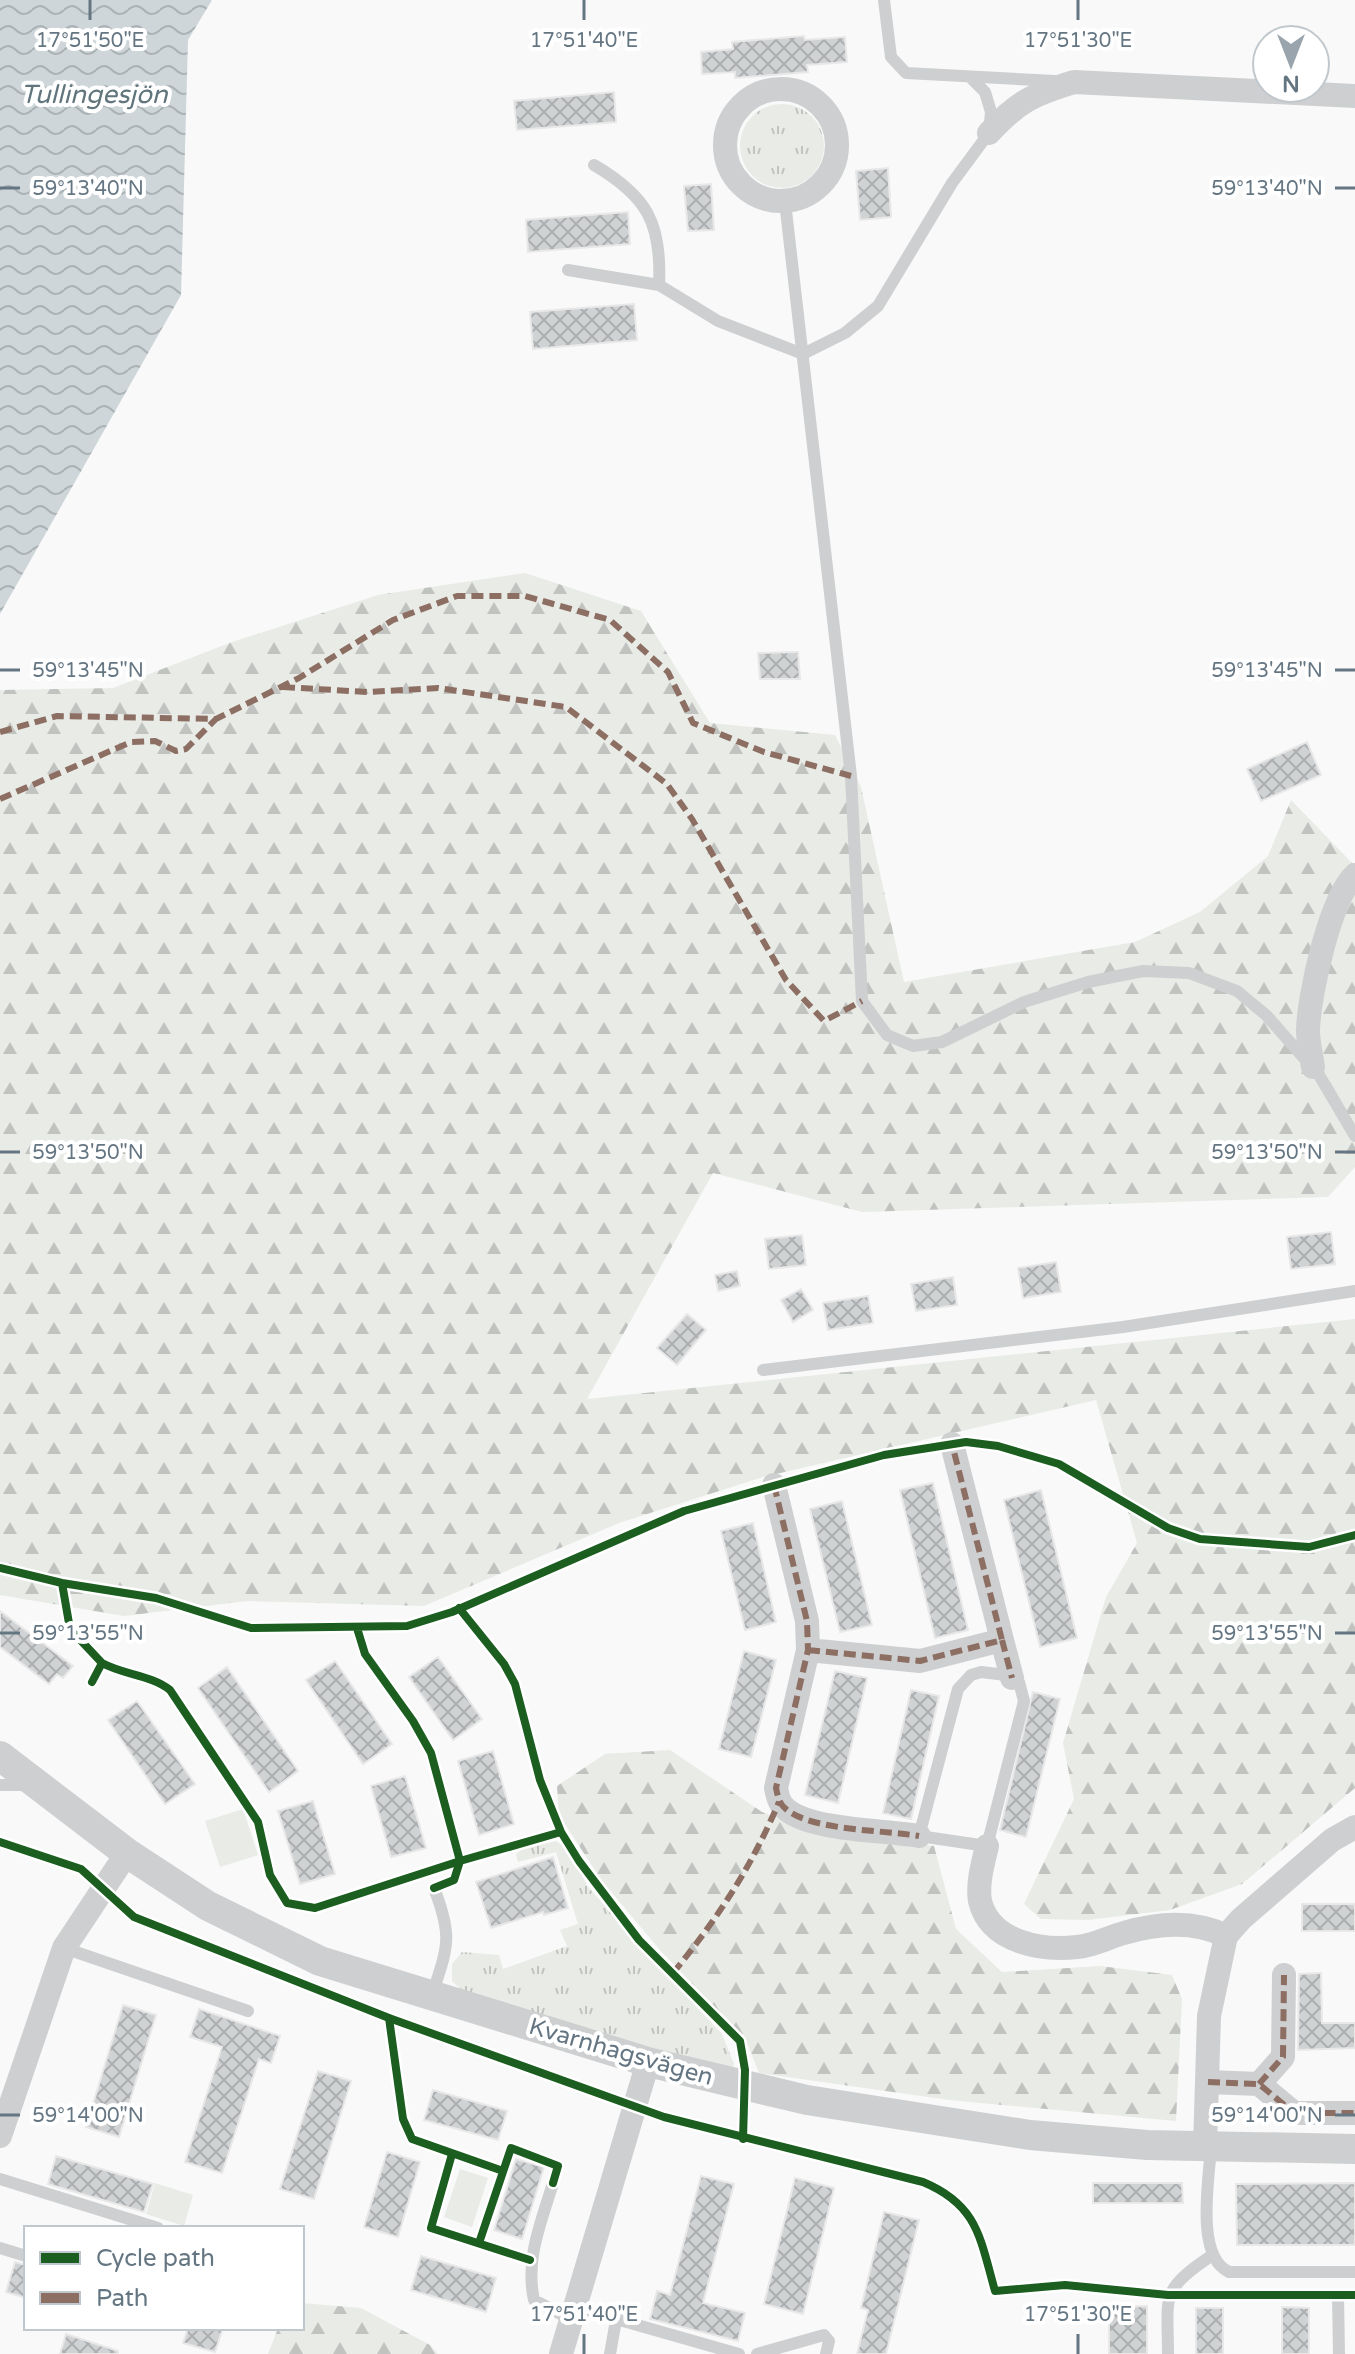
<svg xmlns="http://www.w3.org/2000/svg" width="1355" height="2354" viewBox="0 0 1355 2354" font-family="'Varela Round',sans-serif">
  <style>
    .grass { fill: url(#grass-tufts) }
    .forest { fill: url(#forest-firs) }
    .park { fill: #e8ebe6 }
    .water { fill: url(#water-waves) }
    .building { fill: url(#building-cross-hatch); stroke: #e8e8e8; stroke-width: 2 }
    .lines { fill: none; stroke-linecap: round; stroke-linejoin: round }
    .service { stroke: #cecfd0; stroke-width: 12 }
    .minor { stroke: #cecfd0; stroke-width: 24 }
    .tertiary { stroke: #cecfd0; stroke-width: 30 }
    .quiet { stroke: #8d6e63; stroke-width: 6; stroke-dasharray: 12 6; stroke-linecap: butt }
    .cycleway-casing { stroke: #fff; stroke-width: 13 }
    .cycleway { stroke: #1b5e20; stroke-width: 8 }
    .ticks { fill: none; stroke: #657683; stroke-width: 3 }
    .labels { text-anchor: middle; dominant-baseline: central; stroke-width: 8; stroke-linejoin: round; paint-order: stroke }
    .street-label { font-size: 24px; fill: #657683; stroke: #fff }
    .water-label { font-size: 26px; font-style: italic; fill: #60757c; stroke: #fff }
    .ticks-label { font-size: 20px; text-anchor: middle; fill: #657683; stroke: #fff; stroke-width: 8; stroke-linejoin: round; paint-order: stroke }
  </style>
  <defs>
    <pattern id="grass-tufts" width="24" height="20" patternUnits="userSpaceOnUse" patternTransform="scale(2)"><rect width="24" height="20" fill="#e8ebe6"/><path d="M3 7l-1-3M5 7V3M7 7l1-3M15 17l-1-3M17 17v-4M19 17l1-3" fill="none" stroke="#c0c3c0"/></pattern>
    <pattern id="forest-firs" width="22" height="20" patternUnits="userSpaceOnUse" patternTransform="scale(2)"><rect width="22" height="20" fill="#e8ebe6"/><path d="M5 1l3.5 6h-7zM16 11l3.5 6h-7z" fill="#c0c3c0"/></pattern>
    <pattern id="water-waves" width="16" height="10" patternUnits="userSpaceOnUse" patternTransform="scale(2)"><rect width="16" height="10" fill="#ced6d9"/><path d="M0 5q4-4 8 0t8 0" fill="none" stroke="#abb2b5"/></pattern>
    <pattern id="building-cross-hatch" width="8" height="8" patternUnits="userSpaceOnUse" patternTransform="scale(2)"><rect width="8" height="8" fill="#d0d2d3"/><path d="M0 0l8 8M0 8l8-8" fill="none" stroke="#acafb1"/></pattern>
  </defs>
  <rect width="100%" height="100%" fill="#f9f9f9"/>
  <path class="grass" d="M740 146a42 42 0 1 1 84 0a42 42 0 1 1-84 0Z
    M556,1841L567,1848L588,1887L722,2034L734,2064L732,2070L468,1996L452,1981V1964L462,1952L499,1955L503,1969L567,1946L560,1930L578,1924L556,1852L518,1862L516,1854L522,1849Z"/>
  <path class="forest" d="M525,573L641,611L710,723L835,735L861,787L904,982L1135,942L1200,912L1268,856L1291,800L1355,866V1167L1328,1197L862,1212L713,1173L587,1399L1355,1319V1788L1242,1884L1170,1910L1088,1920L1041,1919L1024,1904L1074,1799L1063,1743L1106,1597L1137,1543L1096,1400L763,1477L619,1523L424,1606L247,1601L124,1616L0,1595V690L113,688L232,642L378,595Z
    M670,1750L762,1812L805,1828L934,1846L956,1929L1002,1972L1100,1966L1172,1975L1182,1999L1176,2121L949,2100L759,2073L746,2040L660,1950L602,1881L559,1815L557,1786L605,1754Z
    M302,2303L361,2308L430,2345L438,2354H268L278,2328H302Z"/>
  <path class="park" d="M243,1809L258,1855L220,1867L205,1821Z
    M460,2169L488,2178L472,2227L444,2217Z
    M155,2183L193,2195L184,2226L146,2214Z"/>
  <path class="water" d="M0,0H212L188,40L181,295L0,614Z"/>
  <path class="building" d="M804,36L805,40L845,37L847,62L807,65L808,72L735,78V72L702,74L701,52L733,49L732,42Z
    M614,92L616,122L517,130L514,101Z
    M888,168L891,217L860,220L856,171Z
    M711,184L714,230L688,231L684,186Z
    M628,212L630,244L528,252L526,220Z
    M634,304L637,340L533,349L530,312Z
    M798,652L800,679H760L758,653Z
    M1307,742L1321,775L1261,801L1247,769Z
    M1331,1232L1335,1264L1291,1269L1287,1237Z
    M802,1235L806,1265L769,1269L765,1239Z
    M1056,1262L1061,1292L1023,1298L1018,1268Z
    M737,1271L740,1286L718,1291L715,1275Z
    M953,1277L957,1305L916,1311L911,1284Z
    M801,1289L813,1310L793,1322L781,1300Z
    M868,1296L873,1323L828,1330L823,1303Z
    M687,1314L706,1330L677,1365L657,1348Z
    M933,1483L968,1630L935,1638L900,1490Z
    M1041,1490L1077,1638L1040,1647L1004,1500Z
    M842,1501L872,1625L840,1632L810,1509Z
    M753,1523L776,1622L745,1630L721,1531Z
    M0,1611L73,1666L63,1678L57,1674L49,1684L0,1647Z
    M744,1651L776,1660L751,1757L719,1749Z
    M438,1657L482,1719L453,1740L409,1677Z
    M335,1661L392,1744L363,1764L306,1680Z
    M227,1667L298,1771L269,1792L198,1688Z
    M835,1671L867,1678L838,1803L805,1795Z
    M911,1690L939,1696L911,1819L883,1813Z
    M1033,1692L1060,1699L1026,1837L1000,1830Z
    M137,1701L195,1784L165,1804L108,1720Z
    M493,1751L514,1824L479,1835L458,1761Z
    M405,1776L426,1848L391,1857L371,1786Z
    M313,1801L335,1874L300,1884L278,1811Z
    M553,1857L568,1908L544,1915L543,1912L491,1928L476,1882Z
    M1302,1904H1355V1931H1302Z
    M1321,1973L1322,2023H1355V2048L1298,2050L1299,1974Z
    M123,2005L156,2015L119,2137L86,2127Z
    M199,2009L280,2036L271,2063L259,2059L222,2173L185,2162L222,2047L190,2037Z
    M318,2071L351,2081L314,2199L280,2189Z
    M433,2090L507,2111L498,2140L424,2120Z
    M387,2152L420,2162L398,2237L364,2227Z
    M56,2156L153,2184L144,2212L48,2184Z
    M516,2159L544,2167L522,2239L494,2230Z
    M701,2176L734,2184L703,2303L745,2313L738,2341L650,2319L657,2291L670,2295Z
    M795,2178L834,2188L803,2314L764,2304Z
    M1093,2183H1182L1183,2203H1093Z
    M1355,2183V2245H1237L1236,2184Z
    M884,2212L919,2220L886,2354H857L868,2310L861,2308Z
    M421,2256L496,2278L486,2312L411,2290Z
    M15,2262L26,2265V2298L6,2292Z
    M1147,2306V2354H1109V2307Z
    M1282,2307L1309,2308V2354H1282Z
    M1196,2308H1223V2354H1196Z
    M188,2328H223L215,2352L183,2343Z
    M66,2334L118,2351V2354H60Z"/>
  <g class="lines">
    <path class="service" d="M884,0L891,57L906,73L1055,81
      M594,165C647,196 662,223 659,285L718,321L803,354L845,333L878,306L952,183L989,133L991,112L985,92L971,78
      M785,202L851,776L862,1001L887,1035L913,1046L942,1042L1024,1002L1088,982L1143,971L1189,973L1237,991L1266,1015L1319,1075L1355,1136
      M568,270L659,285
      M763,1370L1123,1327L1355,1291
      M981,1672L1006,1675L1019,1682L1024,1701L987,1846L919,1836L958,1689L971,1675Z
      M0,1785H29
      M64,1948L248,2011
      M432,1995C448,1946 453,1937 434,1888
      M1211,2147C1209,2180 1195,2256 1229,2272H1355
      M0,2179L158,2228
      M553,2183C541,2223 525,2259 534,2300L570,2319
      M0,2248L26,2256
      M1338,2295L1339,2354
      M574,2307L739,2354
      M610,2354L616,2320
      M757,2354L824,2335L829,2341L826,2354
      M1168,2354C1168,2296 1159,2291 1211,2256"/>
    <path class="minor" d="M725 145a56 56 0 1 1 112 0a56 56 0 1 1-112 0Z
      M989,133C1017,102 1034,94 1074,82L1355,96
      M1313,1067C1311,1055 1308,1042 1308,1030C1309,995 1330,898 1355,875
      M774,1485L807,1621L808,1650L776,1788C778,1797 779,1804 787,1810C814,1831 885,1830 919,1836
      M1002,1640L1012,1678
      M808,1650L920,1661L1002,1640L952,1444
      M987,1846C983,1863 977,1884 980,1901C990,1943 1043,1951 1077,1947C1093,1946 1109,1937 1124,1933C1158,1923 1194,1920 1226,1936
      M1208,2082L1259,2084L1294,2113H1355
      M1259,2084L1283,2057L1284,1975
      M0,2136L64,1948L127,1853
      M1205,2147L1209,2016L1226,1936L1241,1919L1332,1840L1355,1827
      M561,2354L648,2062"/>
    <path class="tertiary" d="M0,1756L127,1853L208,1906L320,1961L648,2062L807,2100L1030,2135L1147,2145L1355,2149"/>
    <path class="quiet" d="M283,687L367,692L438,688L566,707L667,784L692,819L786,980L824,1021L862,1001
      M0,732L57,716L216,719L299,678L393,620L457,596H525L610,620L668,672L693,723L764,752L851,776
      M0,799L131,742L155,741L176,751L186,749L216,719
      M774,1485L807,1621L808,1650L776,1788C778,1797 779,1804 787,1810C814,1831 885,1830 919,1836
      M1002,1640L1012,1678
      M808,1650L920,1661L1002,1640L952,1444
      M673,1973C718,1918 751,1868 779,1802
      M1208,2082L1259,2084L1294,2113H1355
      M1259,2084L1283,2057L1284,1975"/>
    <g class="cycleway-casing">
      <path id="cycleway" d="M0,1568L62,1583L156,1598L251,1628L407,1626L452,1612L684,1511L884,1455L966,1442L998,1446L1059,1464L1168,1528L1200,1539L1309,1547L1355,1535
        M62,1583L70,1629L102,1663L92,1682
        M459,1608L504,1664L515,1684L540,1780L561,1832L579,1861L639,1940L740,2041L745,2070L743,2139
        M357,1628L365,1654L413,1721L431,1753L460,1861L454,1880L434,1888
        M102,1663C124,1675 151,1675 170,1690L258,1822L270,1875L287,1903L315,1908L460,1861L561,1832
        M0,1842L81,1869L134,1917L389,2018L664,2117L923,2182C978,2205 980,2238 995,2291L1065,2285L1168,2295H1355
        M389,2018L403,2119L412,2139L503,2171
        M452,2154L431,2228L530,2260
        M479,2243L511,2148L558,2166L553,2183"/>
    </g>
    <use href="#cycleway" class="cycleway"/>
  </g>
  <path class="ticks" d="M90,0V20M584,0V20M1078,0V20M0,188H20M1335,188H1355M0,670H20M1335,670H1355M0,1152H20M1335,1152H1355M0,1633H20M1335,1633H1355M0,2115H20M1335,2115H1355M584,2334V2354M1078,2334V2354"/>
  <g class="labels">
    <g class="street-label">
      <text transform="translate(621 2052) rotate(16)">Kvarnhagsvägen</text>
    </g>
    <g class="water-label">
      <text x="94" y="94">Tullingesjön</text>
    </g>
  </g>
  <g class="ticks-label">
    <text x="90" y="47">17°51'50"E</text>
    <text x="584" y="47">17°51'40"E</text>
    <text x="1078" y="47">17°51'30"E</text>
    <text x="1267" y="195">59°13'40"N</text>
    <text x="88" y="195">59°13'40"N</text>
    <text x="88" y="677">59°13'45"N</text>
    <text x="1267" y="677">59°13'45"N</text>
    <text x="88" y="1159">59°13'50"N</text>
    <text x="1267" y="1159">59°13'50"N</text>
    <text x="1267" y="1640">59°13'55"N</text>
    <text x="88" y="1640">59°13'55"N</text>
    <text x="1267" y="2122">59°14'00"N</text>
    <text x="88" y="2122">59°14'00"N</text>
    <text x="584" y="2321">17°51'40"E</text>
    <text x="1078" y="2321">17°51'30"E</text>
  </g>
  <rect x="24" y="2226" width="280" height="104" fill="#ffffff" stroke="#c1c8cd" stroke-width="2"/>
  <rect x="40" y="2252" width="40" height="12" fill="#1b5e20" stroke="#c1c8cd" stroke-width="2"/>
  <text x="96" y="2266" font-size="24" fill="#657683">Cycle path</text>
  <rect x="40" y="2292" width="40" height="12" fill="#8d6e63" stroke="#c1c8cd" stroke-width="2"/>
  <text x="96" y="2306" font-size="24" fill="#657683">Path</text>
  <g transform="translate(1291 64) rotate(180)"><circle r="38" fill="#ffffff" stroke="#c1c8cd" stroke-width="2"/>
  <path d="M0-6L14 30L0 20L-14 30Z" fill="#99a4ac"/>
  <text y="-12" font-size="22" font-weight="bold" text-anchor="middle" fill="#657683">N</text>
  </g>
</svg>
